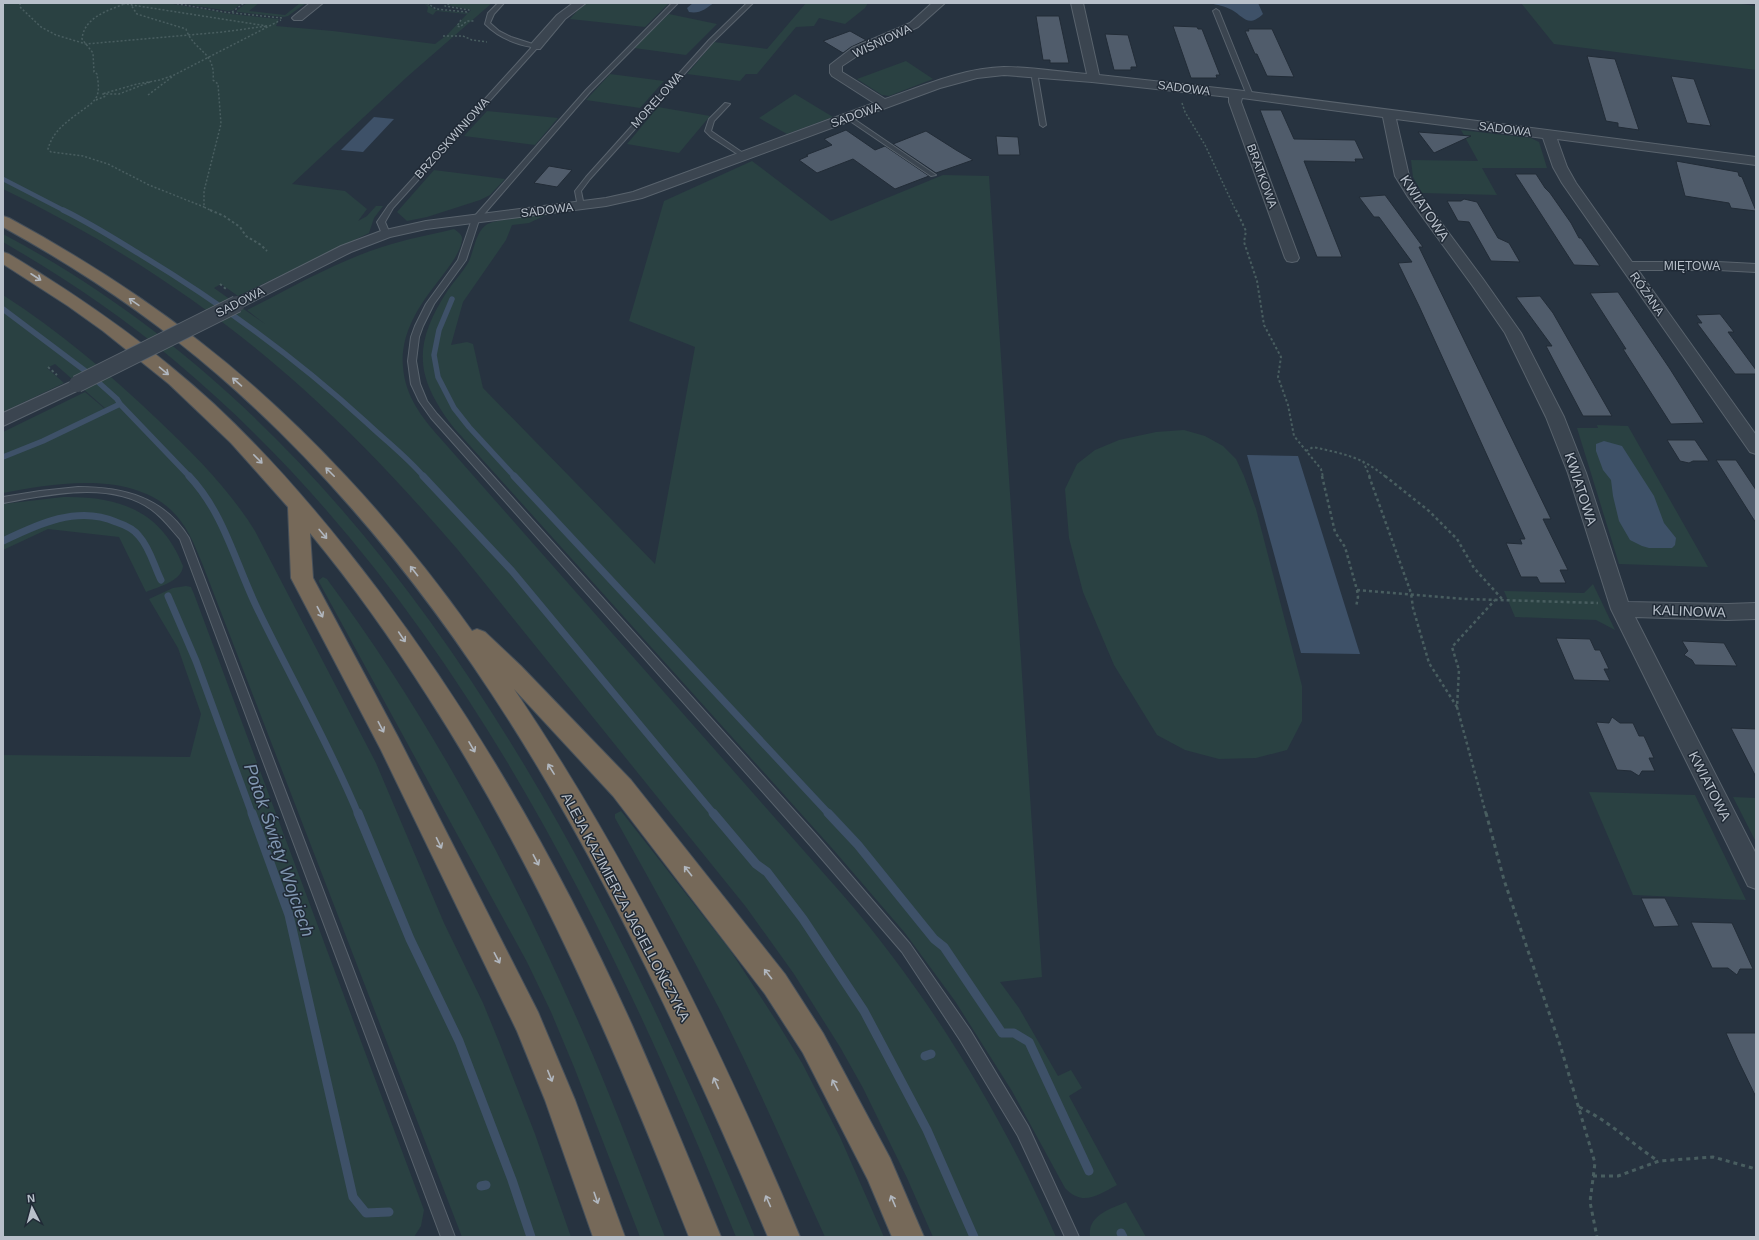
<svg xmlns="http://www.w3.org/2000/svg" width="1759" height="1240" viewBox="0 0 1759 1240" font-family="Helvetica,sans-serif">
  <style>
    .green { fill: #2a4142 }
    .water { fill: #3e5168 }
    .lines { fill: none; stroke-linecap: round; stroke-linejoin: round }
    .stream-far3 { stroke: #3e5168; stroke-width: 4.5 }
    .stream-far2 { stroke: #3e5168; stroke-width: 5.5 }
    .stream-far1 { stroke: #3e5168; stroke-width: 7 }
    .stream { stroke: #3e5168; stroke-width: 9 }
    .building { fill: #505c6b; stroke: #222c37 }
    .lane-casing { stroke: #59636d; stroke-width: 2 }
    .street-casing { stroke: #59636d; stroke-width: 2 }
    .highway-casing { stroke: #46505a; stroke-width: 2 }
    .path-far3 { stroke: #495e60; stroke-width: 1.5; stroke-dasharray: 2 2; stroke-linecap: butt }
    .path-far2 { stroke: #495e60; stroke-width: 2; stroke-dasharray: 2.5 2.5; stroke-linecap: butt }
    .path-far1 { stroke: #495e60; stroke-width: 2.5; stroke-dasharray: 3 3; stroke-linecap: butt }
    .path { stroke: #495e60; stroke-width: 3; stroke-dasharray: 4 4; stroke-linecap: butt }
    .lane { fill: #3b4550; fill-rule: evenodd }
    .street { fill: #3b4550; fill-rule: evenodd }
    .highway { fill: #766959; fill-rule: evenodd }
    .street-bridge-casing { stroke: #59636d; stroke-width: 18; stroke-linecap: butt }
    .street-bridge { stroke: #3b4550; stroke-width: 16 }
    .oneway { stroke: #b1b7bf }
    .labels { text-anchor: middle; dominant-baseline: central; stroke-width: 3; stroke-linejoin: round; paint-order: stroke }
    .far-street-label { font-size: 12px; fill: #b8c0ca; stroke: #202a36 }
    .street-label { font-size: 14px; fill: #b8c0ca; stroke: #202a36 }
    .near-water-label { font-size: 18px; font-style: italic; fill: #8197b1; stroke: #202a36 }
  </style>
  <rect width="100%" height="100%" fill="#273340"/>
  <path class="green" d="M3,3H167L231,14L279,19L276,26L333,31L435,44L447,35L467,14L436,11L433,15L427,12L428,7L424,3L436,10L468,13L471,10L448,5L451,4L449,3H492L408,76L292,184L345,191L367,209L358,221L367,216L376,206H383L374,218L369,233L238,296L221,284L214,288L265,324L247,310C291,288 335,262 382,247C406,239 430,235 454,229C458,232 463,235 462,240C460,255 444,273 436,284C417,308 400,336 403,367C405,396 422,418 441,439L842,894C930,996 1001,1113 1056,1237H933L907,1178L863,1088L840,1047L794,974L746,907L458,550C409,493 358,438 301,387C212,307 111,241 3,189Z
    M179,3H242L233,10L228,11Z
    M247,3H259L249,11L285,15L300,3H306L288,16L284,17L237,12V10Z
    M587,3H669L645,27L570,19L583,4Z
    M806,3H868L865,8L845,24L819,18L814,26L796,27L757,74H746L740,81L687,74L714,42L767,49Z
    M1521,3H1735L1756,6V70L1554,44Z
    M669,14L717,24L686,55L634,48Z
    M906,61L933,79L889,96L882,95L857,79Z
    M610,74L664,81L640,108L586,100Z
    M795,94L833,117L787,134L759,118Z
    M658,107L710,116L679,153L627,144Z
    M487,111L558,118L535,145L464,136Z
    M1461,130L1531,138L1539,142L1547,168H1482L1497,195L1422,193L1413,177L1411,160L1478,161Z
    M752,161L831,221L943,175L989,176L1042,977L1000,982L1019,1008L1058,1076L1071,1070L1082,1088L1069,1096L1117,1185C1098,1195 1083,1207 1065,1188L1012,1091L955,1001L905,933L831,847L454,428C415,377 412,345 448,290C454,281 462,273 468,263C474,252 475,233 486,225C494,219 535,216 548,214L529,223L512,225L506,240L463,302L451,345L467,342L473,344L483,388L655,564L695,347L629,321L664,201Z
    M434,170L505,179L490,195L480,200L427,217L407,221L397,212Z
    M3,234C386,437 595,854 755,1237H736C606,916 445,587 175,361C122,316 63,277 3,242Z
    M3,295C59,331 110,374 157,419C193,453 229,489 255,531L376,763L444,923L483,1003L499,1042L535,1134L571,1237H462L202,563C194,544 187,525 171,510C129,471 54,483 3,493V432L85,392L105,409H106L55,364L47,368L64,383L3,412Z
    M1597,425L1628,426L1708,567L1619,564L1577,428H1598Z
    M1184,430L1205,436L1223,446L1236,459L1244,476L1256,509L1302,686V721L1287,750L1256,758L1219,759L1185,750L1157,735L1114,665L1083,592L1069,538L1065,489L1077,464L1095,450L1119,440L1156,432Z
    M63,497C118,496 161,510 183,566C182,581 158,587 146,592L119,537L48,529L3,550V504Z
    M323,577L327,579C435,725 520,886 592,1053C618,1114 641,1176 665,1237H640L574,1067L551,1012L527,962L319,582V580Z
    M1593,584L1615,630L1596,620L1515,617L1504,591L1584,593Z
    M186,586L191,587L194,594L424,1210L421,1226L414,1237H3V755L190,757L201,714L178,648L149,599L173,588Z
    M1589,792L1695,795L1746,900L1633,895Z
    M1733,797L1756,798V842Z
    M621,811L730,950L777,1022L802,1063L840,1137L884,1237H825C791,1162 758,1086 721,1012C687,947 651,882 615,818V814Z
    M1126,1202L1146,1237H1090C1087,1215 1111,1209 1126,1202Z"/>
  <path class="water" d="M693,3H714C705,9 700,14 689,12L687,8Z
    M1210,3H1258L1263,14C1248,28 1244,17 1232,10C1225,6 1217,5 1210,3Z
    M374,117L394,119L363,152L341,150Z
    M1604,441L1622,446L1654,496L1664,523L1676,538L1675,545L1672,548H1649L1642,546L1630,540L1619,521L1613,496L1611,480L1603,470L1596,451V444Z
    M1247,455L1298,456L1360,654L1301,653Z"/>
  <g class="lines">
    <path class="stream-far3" d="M3,179L65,211"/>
    <path class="stream-far2" d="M63,210C90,223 115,239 141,255C222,304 297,359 367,423C386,441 407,457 424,477
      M452,299L439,330L434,355L438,377L454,408L469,427L515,477
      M3,309L88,373L117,399L120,404L190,477
      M3,457L43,441L120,404"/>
    <path class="stream-far1" d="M189,476C225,514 236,566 259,612C292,680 329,744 358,814
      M423,476L512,571L714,814
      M514,476L829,814
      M3,541C38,524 78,505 116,522C125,525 134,529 139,536C150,548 154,566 161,580
      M168,596L196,661L252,814"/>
    <path class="stream" d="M252,813L289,915L353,1197L366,1213L389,1212
      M358,813L410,939L459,1041L512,1180L531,1237
      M713,813L756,864L767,872L803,919L864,1011L927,1130L974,1237
      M828,813L858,845L934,939L944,947L1002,1033
      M1003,1033H1014L1029,1042L1089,1171
      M925,1056L931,1054
      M481,1186L486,1185
      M1121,1233L1123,1237"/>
  </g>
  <path class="building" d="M1036,16H1059L1069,63H1050V60H1043Z
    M1173,26L1197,27L1198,29H1202L1220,75H1216L1217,78H1191Z
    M1248,29H1272L1294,77L1267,76L1257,54H1255L1245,31H1249Z
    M850,31L866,40L851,47L843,53L823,41Z
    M1105,34L1128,35L1137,67H1131V70H1114Z
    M1587,56L1615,59L1639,130L1618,127V123L1606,121Z
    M1671,76L1694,79L1711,126L1687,123Z
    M1260,110H1281L1294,139L1355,140L1364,159H1355L1356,162L1304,161L1342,257H1317Z
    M846,130L875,150L885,146L929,176L895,189L853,159L817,173L799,160L808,156L806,155L832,145L824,139Z
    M926,131L956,150L973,160L936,173L893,144Z
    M1418,132L1471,136L1434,153Z
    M996,136L1018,137L1020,155H998Z
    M1676,161L1738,172L1739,176L1742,177L1756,211L1731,208L1729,203L1685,196Z
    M549,166L572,170L557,187L534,183Z
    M1515,174H1536L1545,188L1550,193L1571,223L1579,238H1581L1600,266L1574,265Z
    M1385,195L1423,247H1419L1551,519H1543L1568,570H1560L1566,583H1540L1537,577H1521L1506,543L1522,544L1520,539H1525L1419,306L1398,263L1412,262L1379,217H1374L1359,197Z
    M1464,199L1477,202L1498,238L1509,243L1520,262L1491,261L1469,222L1458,221L1447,201H1461Z
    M1618,292L1670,369L1704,423L1671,424L1623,349H1626L1590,293Z
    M1540,296L1553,313L1612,416H1583L1546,346H1552L1516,297Z
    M1720,314L1734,332H1728L1756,370V374H1735L1697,323H1702L1696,315Z
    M1667,440H1695L1709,461H1693L1689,463L1680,461Z
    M1716,460H1736L1756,490V523Z
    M1556,638L1590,639L1595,650H1600L1609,669H1604L1610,681L1574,680Z
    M1682,641L1724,643L1737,666L1695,665L1692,660L1684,655L1688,651Z
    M1612,717L1620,723H1633L1639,736H1644L1654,758H1649L1655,771H1642L1639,776L1631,771L1617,770L1596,722L1609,723Z
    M1731,728L1756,729V777Z
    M1641,898H1665L1679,926L1654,927Z
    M1691,922L1732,923L1753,969H1740L1737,975L1728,968H1712Z
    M1726,1033H1756V1097L1738,1060Z"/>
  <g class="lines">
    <g class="lane-casing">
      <path id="lane" d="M498,3H504L494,14L490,23L499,31L511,37L539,46L393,208L385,222L390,234L386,236H383L377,222L388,206L532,47C514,44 498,37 485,24L488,13Z
        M672,3H678L590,92L479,220L466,260L434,304L423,326L419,337L416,361L420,384L427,401L437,414L817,836L910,944L970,1030L1028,1126L1079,1237H1065L1018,1136L960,1040L902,952L809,844L431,418L419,401L411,384L408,361L411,337L415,326L426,304L458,260L472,219L586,90Z
        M747,3H753L713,42L590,179L581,191L584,206L578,207L575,191L586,177L709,40Z
        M1216,9L1219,11L1252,93L1250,97L1245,96L1246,93L1213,11Z
        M1037,70L1040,72L1038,78L1046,125L1043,127L1040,125L1032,78L1034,72Z
        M725,103L730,104L714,121L711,131L746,155V157H742L711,137L705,131L709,119Z
        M847,117H851L936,175L931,176L847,119Z
        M78,487C123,487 164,497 189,538L455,1237H441L180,539C171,529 163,518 152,510C111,480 49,495 3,503V497L40,491Z"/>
    </g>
    <g class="street-casing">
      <path id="street" d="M310,3H323L302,20H294L292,18L294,16Z
        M573,3H586L565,19L540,49H532L530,46L532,43L557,15Z
        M932,3H945L918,27L860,54L842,66V72L885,99C923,86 963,68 1004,67C1031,67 1059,72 1087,74L1071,3H1083L1099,75L1236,90L1756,157V165L1557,139L1567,167L1576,183L1632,262H1718L1756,264V272L1718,270H1638L1756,435V454L1750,452L1562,183L1553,167L1543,138L1396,119L1409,176L1419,193L1483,279L1521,333L1564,417L1586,473L1628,602L1727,604L1756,603V619L1727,620L1635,617L1756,854V889L1748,886L1611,609L1568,473L1546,417L1505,333L1472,285L1408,197L1395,176L1383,117L1242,98L1241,102L1299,258L1297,261L1292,262L1287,261L1285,258L1229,102V97L1092,82L1004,75L977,78L940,88L642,198L606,206L426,229L390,237L351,252L242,307L237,309L232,307L229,304L232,301L341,246L381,231L426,221L606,198L633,192L874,103L832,76L830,73V65L852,48L910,23Z
        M77,379L83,380L85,384L83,388L3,426V413Z"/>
    </g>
    <g class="highway-casing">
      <path id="highway" d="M3,216L9,218C75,254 139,294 199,341C302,421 396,524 472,631L477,629L485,632L521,666L631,780L785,974L823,1033L890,1158L924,1237H892L868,1180L803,1053L765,994L613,796L514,689C629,859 721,1047 800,1237H768C634,922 481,602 217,374C151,317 79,269 3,227Z
        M3,252L9,254C82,298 151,346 214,404C275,461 328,524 378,590C479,724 563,872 632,1025C663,1095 692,1166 721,1237H689C616,1050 537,866 428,697C392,640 353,585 310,533L313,578L398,737L538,1012L575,1100L625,1237H593L545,1100L517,1031L381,750L291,578L288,507L231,443L169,384L103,331L68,306L3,264Z"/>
    </g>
    <path class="path-far3" d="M20,3V7L41,27L56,35L86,44L223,32L267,26
      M119,3L267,26
      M127,3C109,10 84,17 82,39L93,53L94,72L97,74C98,82 100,91 96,98C93,103 88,106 84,109C69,120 53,130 48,149L51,152L83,156L108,164L149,185L204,207
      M132,3L131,5L137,14L186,29C194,52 216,51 213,80L218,84L221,124L204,191V207L212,211
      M173,3L224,12L282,18
      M427,3L436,9L467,12L469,10L445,6L450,3
      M232,12L244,3
      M461,20L457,26L460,27L467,21H475
      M443,36H463L472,40L487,42
      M150,82L119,94H102L137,84L160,80L174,75L281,20
      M148,95L172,77
      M96,100L106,96
      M1182,103L1185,112L1205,145L1236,211"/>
    <path class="path-far2" d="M210,210L224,216L240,227L246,236L261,245L267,251
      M1236,210L1246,231L1244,242L1257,281L1264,325L1281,357L1278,377L1288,405L1294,436L1321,469L1323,477
      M220,284L226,289
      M48,367L57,375
      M1306,451L1313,447C1344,454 1360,456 1386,477
      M1363,461L1370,477"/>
    <path class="path-far1" d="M1322,476L1335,532L1345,547L1357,590L1358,597L1356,607
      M1369,476L1411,593L1413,608L1429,663L1457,707
      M1385,476L1429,511L1457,539L1474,568L1503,600
      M1357,590L1466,599L1598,603
      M1486,814L1457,707L1459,670L1452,647L1495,600"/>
    <path class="path" d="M1486,813L1504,880L1561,1048L1595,1163L1590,1202L1597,1237
      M1579,1107C1608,1120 1631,1143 1658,1161
      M1593,1176H1618L1659,1161L1713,1157L1756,1169"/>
    <use href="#lane" class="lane"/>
    <use href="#street" class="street"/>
    <use href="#highway" class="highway"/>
    <g class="street-bridge-casing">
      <path id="street-bridge" d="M77,384L237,304"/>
    </g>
    <use href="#street-bridge" class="street-bridge"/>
  </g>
  <defs><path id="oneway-shaft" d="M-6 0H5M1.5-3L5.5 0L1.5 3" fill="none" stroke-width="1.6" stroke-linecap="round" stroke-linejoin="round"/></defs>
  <g class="oneway">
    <use href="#oneway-shaft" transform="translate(36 277) rotate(33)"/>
    <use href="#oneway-shaft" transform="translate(134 302) rotate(-145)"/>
    <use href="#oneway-shaft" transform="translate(164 371) rotate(40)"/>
    <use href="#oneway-shaft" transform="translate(237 382) rotate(-139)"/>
    <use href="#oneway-shaft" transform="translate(258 459) rotate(45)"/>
    <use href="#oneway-shaft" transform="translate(330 472) rotate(-135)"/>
    <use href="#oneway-shaft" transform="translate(323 534) rotate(50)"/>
    <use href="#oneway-shaft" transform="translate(414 571) rotate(-128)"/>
    <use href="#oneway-shaft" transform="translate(320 612) rotate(62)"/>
    <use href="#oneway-shaft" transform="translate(402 637) rotate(56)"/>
    <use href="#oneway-shaft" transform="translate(381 727) rotate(62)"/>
    <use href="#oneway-shaft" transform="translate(472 747) rotate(60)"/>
    <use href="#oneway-shaft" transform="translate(551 769) rotate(-122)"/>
    <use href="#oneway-shaft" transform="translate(439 843) rotate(64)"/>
    <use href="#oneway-shaft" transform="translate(536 860) rotate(62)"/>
    <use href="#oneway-shaft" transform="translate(688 871) rotate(-128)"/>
    <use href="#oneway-shaft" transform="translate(497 958) rotate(62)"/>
    <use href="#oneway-shaft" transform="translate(768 974) rotate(-128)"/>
    <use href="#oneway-shaft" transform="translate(550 1076) rotate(68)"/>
    <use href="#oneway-shaft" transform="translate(716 1083) rotate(-114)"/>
    <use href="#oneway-shaft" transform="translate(835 1085) rotate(-118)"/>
    <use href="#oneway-shaft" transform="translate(596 1198) rotate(71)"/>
    <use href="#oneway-shaft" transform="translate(768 1201) rotate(-114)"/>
    <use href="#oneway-shaft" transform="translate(893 1201) rotate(-113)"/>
  </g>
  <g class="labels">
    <g class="far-street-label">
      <text transform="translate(882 41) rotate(-25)">WIŚNIOWA</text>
      <text transform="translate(1184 88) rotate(7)">SADOWA</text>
      <text transform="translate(657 100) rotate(-48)">MORELOWA</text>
      <text transform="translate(856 115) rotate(-20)">SADOWA</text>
      <text transform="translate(1505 129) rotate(7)">SADOWA</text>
      <text transform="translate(452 138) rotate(-48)">BRZOSKWINIOWA</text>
      <text transform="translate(1262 176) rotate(70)">BRATKOWA</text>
      <text transform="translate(547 210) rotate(-7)">SADOWA</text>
      <text x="1692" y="266">MIĘTOWA</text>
      <text transform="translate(1647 294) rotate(55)">RÓŻANA</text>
      <text transform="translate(240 302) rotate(-27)">SADOWA</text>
    </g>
    <g class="street-label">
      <text transform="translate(1425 208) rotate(56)">KWIATOWA</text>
      <text transform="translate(1581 489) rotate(72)">KWIATOWA</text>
      <text transform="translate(1689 611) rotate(2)">KALINOWA</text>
      <text transform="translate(1710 786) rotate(63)">KWIATOWA</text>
      <text transform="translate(626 907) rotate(62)">ALEJA KAZIMIERZA JAGIELLOŃCZYKA</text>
    </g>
    <g class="near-water-label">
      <text transform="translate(279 850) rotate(71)">Potok Święty Wojciech</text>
    </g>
  </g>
  <rect width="1759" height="1240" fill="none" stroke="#b8c0ca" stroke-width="8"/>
  <g transform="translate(32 1208) rotate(354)" stroke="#202a36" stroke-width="3" paint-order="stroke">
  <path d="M0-3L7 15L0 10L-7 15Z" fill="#b8c0ca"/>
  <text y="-6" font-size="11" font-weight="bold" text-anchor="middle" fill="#b8c0ca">N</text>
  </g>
</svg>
